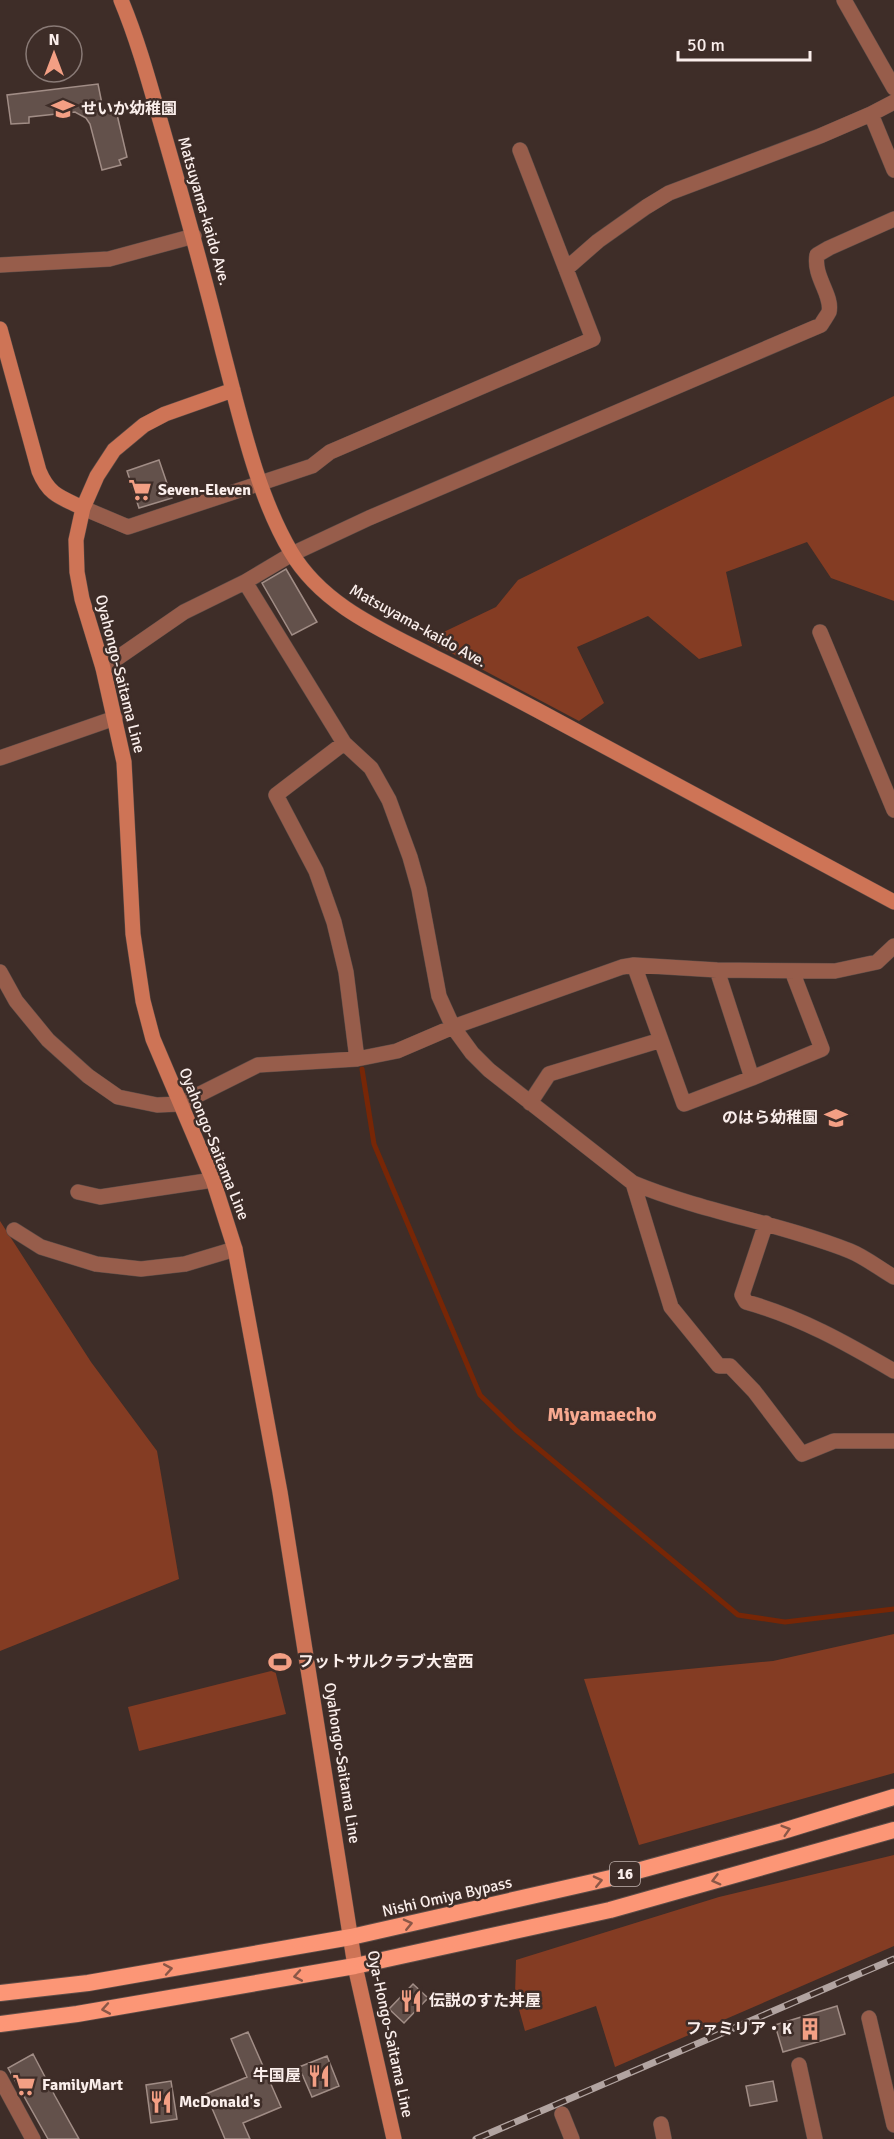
<svg xmlns="http://www.w3.org/2000/svg" width="894" height="2139" viewBox="0 0 894 2139" font-family="Signika,'Noto Sans JP',sans-serif">
  <style>
    .green { fill: #843c23 }
    .lines { fill: none; stroke-linecap: round; stroke-linejoin: round }
    .stream { stroke: #772606; stroke-width: 5 }
    .building { fill: #63514b; stroke: #a18d86; stroke-width: 1.5 }
    .minor-casing { stroke: #5c4c47; stroke-width: 16 }
    .secondary-casing { stroke: #5c4c47; stroke-width: 16 }
    .trunk-casing { stroke: #5c4c47; stroke-width: 18 }
    .minor { stroke: #975d4b; stroke-width: 15 }
    .secondary { stroke: #ce7456; stroke-width: 15 }
    .trunk { stroke: #fc9676; stroke-width: 16 }
    .rail-casing { stroke: #b2a4a1; stroke-width: 7 }
    .rail { stroke: #3e2d28; stroke-width: 4.5; stroke-dasharray: 14; stroke-linecap: butt }
    .oneway { stroke: #8a5747 }
    .labels { text-anchor: middle; dominant-baseline: central; stroke-width: 5; stroke-linejoin: round; paint-order: stroke }
    .shield { fill: #3e2d28; stroke: #c2b4b0; stroke-width: 1.5 }
    .shield-label { font-size: 15px; font-weight: bold; fill: #faeeeb }
    .poi-label { font-size: 16px; font-weight: bold; fill: #faeeeb; stroke: #3e2d28; text-anchor: start }
    .street-label { font-size: 16px; fill: #faeeeb; stroke: #3e2d28 }
    .quarter-label { font-size: 20px; font-weight: bold; fill: #f8a990; stroke: #3e2d28 }
  </style>
  <rect width="100%" height="100%" fill="#3e2d28"/>
  <path class="green" d="M894,396V601L831,578L807,542L726,572L742,646L699,659L648,616L577,647L604,703L579,721L427,640L496,607L518,580Z
    M0,1221L91,1362L157,1451L179,1579L0,1651Z
    M894,1634V1773L639,1845L584,1679L773,1661Z
    M275,1670L286,1714L139,1751L128,1707Z
    M894,1855V1946L615,2067L596,2006L525,2031L515,1995L516,1960L719,1897Z"/>
  <g class="lines">
    <path class="stream" d="M362,1069L374,1144L480,1395L516,1430L738,1615L785,1622L894,1609"/>
  </g>
  <path class="building" d="M98,84L103,109L115,106L127,157L119,160L121,165L102,170L90,124L86,118L75,112L29,117V123L11,124L7,95Z
    M159,460L172,498L139,508L127,471Z
    M286,569L317,622L292,635L262,583Z
    M413,1984L428,1998L404,2023L389,2009Z
    M837,2006L845,2034L783,2052L775,2025Z
    M248,2032L281,2107L243,2123L250,2139H225L206,2094L247,2077L231,2039Z
    M33,2054L55,2096L79,2139H48L8,2068Z
    M327,2056L339,2086L312,2097L299,2067Z
    M171,2081L177,2119L151,2123L146,2085Z
    M773,2081L777,2101L750,2106L746,2086Z"/>
  <g class="lines">
    <g class="minor-casing">
      <path id="minor" d="M844,0L894,88
        M894,102L871,114L894,170
        M0,265L109,259L194,236
        M566,269L598,241L646,207L669,193L820,136L871,114
        M83,508L128,527L312,466L330,452L593,339L520,150
        M245,582L344,743L371,768L389,800L410,857L419,889L439,996L453,1027L472,1053L489,1070L633,1183L671,1307L719,1366H730L754,1391L802,1454L834,1441H894
        M820,632L894,810
        M103,668L184,612L245,582L292,554L369,518L821,325C823,321 827,316 829,312C833,295 813,277 817,255L829,248L894,219
        M344,743L276,795L316,871L334,922L346,972L357,1059
        M0,758L115,718
        M634,965L684,1104L752,1078L717,970
        M0,972L16,1001L48,1040L88,1076L118,1097L157,1105L180,1104L258,1065L357,1059L397,1051L453,1027L622,967L634,965L717,970L835,971L877,962L894,946
        M752,1078L822,1049L792,971
        M530,1103L549,1074L661,1040
        M633,1183C703,1212 779,1223 850,1251C865,1257 880,1269 894,1277
        M78,1192L100,1197L213,1180
        M766,1223L742,1295L746,1302C800,1317 846,1343 894,1371
        M14,1230L41,1247L96,1264L141,1269L185,1264L235,1249
        M869,2018L894,2125
        M799,2065L815,2139
        M0,2078L33,2139
        M562,2114L572,2139
        M661,2124L664,2139"/>
    </g>
    <g class="secondary-casing">
      <path id="secondary" d="M121,0C139,43 151,89 164,134C185,207 205,279 223,352C240,416 257,495 291,552C322,605 382,630 434,657C469,674 503,692 537,710C656,774 775,838 894,902
        M0,329L39,471C49,495 60,497 83,508
        M233,390L165,414L144,425L114,450L97,476L83,508L76,540L77,572L82,599L103,668L124,762L133,934L143,1001L153,1039L213,1180L235,1249L280,1492L355,1966L394,2139"/>
    </g>
    <g class="trunk-casing">
      <path id="trunk" d="M0,1993L88,1983L351,1937L615,1877L783,1831L894,1797
        M0,2024L77,2014L355,1966L610,1910L894,1830"/>
    </g>
    <use href="#minor" class="minor"/>
    <use href="#secondary" class="secondary"/>
    <use href="#trunk" class="trunk"/>
    <g class="rail-casing">
      <path id="rail" d="M476,2139L894,1959"/>
    </g>
    <use href="#rail" class="rail"/>
  </g>
  <defs><path id="oneway-chevron" d="M-2-3.5L2.5 0L-2 3.5" fill="none" stroke-width="1.6" stroke-linecap="round" stroke-linejoin="round" transform="scale(1.5)"/></defs>
  <g class="oneway">
    <use href="#oneway-chevron" transform="translate(786 1830) rotate(-17)"/>
    <use href="#oneway-chevron" transform="translate(716 1880) rotate(165)"/>
    <use href="#oneway-chevron" transform="translate(598 1881) rotate(-13)"/>
    <use href="#oneway-chevron" transform="translate(408 1924) rotate(-13)"/>
    <use href="#oneway-chevron" transform="translate(168 1969) rotate(-10)"/>
    <use href="#oneway-chevron" transform="translate(298 1976) rotate(170)"/>
    <use href="#oneway-chevron" transform="translate(106 2009) rotate(170)"/>
  </g>
  <defs>
    <g id="school-bare" transform="scale(1.8)"><path d="M0-5L7-2L0 1L-7-2ZM-4 1L0 2.5L4 1V4Q0 6-4 4Z" fill="#f39f84" stroke="#3e2d28" stroke-width="2.5" paint-order="stroke"/></g>
    <g id="supermarket-bare" transform="scale(1.8)"><path d="M-6-5.5h2.5l.6 2H6L4.5 2H-2.5L-4.4-4H-6ZM-1.5 3.2a1.3 1.3 0 1 0 .1 0ZM3 3.2a1.3 1.3 0 1 0 .1 0Z" fill="#f39f84" stroke="#3e2d28" stroke-width="2.5" paint-order="stroke"/></g>
    <g id="stadium-bare" transform="scale(1.8)"><path d="M0-5a6.5 5 0 1 0 0 10a6.5 5 0 1 0 0-10ZM-3.5-1.8h7v3.6h-7Z" fill="#f39f84" stroke="#3e2d28" stroke-width="2.5" paint-order="stroke"/></g>
    <g id="restaurant-bare" transform="scale(1.8)"><path d="M-5-6h1v4h1v-4h1v4h1v-4h1v5L-1.5 .5V6h-2V.5L-5-1ZM5-6V6H3V1.5H1.5Q1.5-4 5-6Z" fill="#f39f84" stroke="#3e2d28" stroke-width="2.5" paint-order="stroke"/></g>
    <g id="building-bare" transform="scale(1.8)"><path d="M-4-6H4V6H1V3H-1V6H-4ZM-2.5-4.3h1.7v1.8h-1.7ZM.8-4.3h1.7v1.8H.8ZM-2.5-1h1.7V.8h-1.7ZM.8-1h1.7V.8H.8Z" fill="#f39f84" stroke="#3e2d28" stroke-width="2.5" paint-order="stroke"/></g>
  </defs>
  <g fill-rule="evenodd">
    <use href="#school-bare" x="63" y="109"/>
    <use href="#supermarket-bare" x="140" y="490"/>
    <use href="#school-bare" x="836" y="1118"/>
    <use href="#stadium-bare" x="280" y="1662"/>
    <use href="#restaurant-bare" x="411" y="2001"/>
    <use href="#building-bare" x="810" y="2029"/>
    <use href="#restaurant-bare" x="319" y="2076"/>
    <use href="#supermarket-bare" x="24" y="2085"/>
    <use href="#restaurant-bare" x="161" y="2102"/>
  </g>
  <g class="labels">
    <rect class="shield" x="610" y="1862" width="30" height="24" rx="4.5"/>
    <g class="shield-label">
      <text x="625" y="1874">16</text>
    </g>
    <g class="poi-label">
      <text x="81" y="109">せいか幼稚園</text>
      <text x="158" y="490">Seven-Eleven</text>
      <text x="818" y="1118" text-anchor="end">のはら幼稚園</text>
      <text x="298" y="1662">フットサルクラブ大宮西</text>
      <text x="429" y="2001">伝説のすた丼屋</text>
      <text x="792" y="2029" text-anchor="end">ファミリア・K</text>
      <text x="301" y="2076" text-anchor="end">牛国屋</text>
      <text x="42" y="2085">FamilyMart</text>
      <text x="179" y="2102">McDonald's</text>
    </g>
    <g class="street-label">
      <text transform="translate(204 211) rotate(74)">Matsuyama-kaido Ave.</text>
      <text transform="translate(418 626) rotate(29)">Matsuyama-kaido Ave.</text>
      <text transform="translate(120 674) rotate(76)">Oyahongo-Saitama Line</text>
      <text transform="translate(214 1144) rotate(68)">Oyahongo-Saitama Line</text>
      <text transform="translate(342 1763) rotate(81)">Oyahongo-Saitama Line</text>
      <text transform="translate(447 1897) rotate(-13)">Nishi Omiya Bypass</text>
      <text transform="translate(390 2034) rotate(78)">Oya-Hongo-Saitama Line</text>
    </g>
    <g class="quarter-label">
      <text x="602" y="1414">Miyamaecho</text>
    </g>
  </g>
  <g transform="translate(54 54)"><circle r="28" fill="#3e2d28" stroke="#897a76" stroke-width="1.5"/>
  <path d="M0-4.5L10 22L0 15L-10 22Z" fill="#f39f84"/>
  <text y="-9" font-size="16" font-weight="bold" text-anchor="middle" fill="#faeeeb">N</text>
  </g>
  <path d="M678 51v9h132v-9" fill="none" stroke="#faeeeb" stroke-width="3"/>
  <text x="687" y="51" font-size="18" fill="#faeeeb" stroke="#3e2d28" stroke-width="4.5" paint-order="stroke">50 m</text>
</svg>
